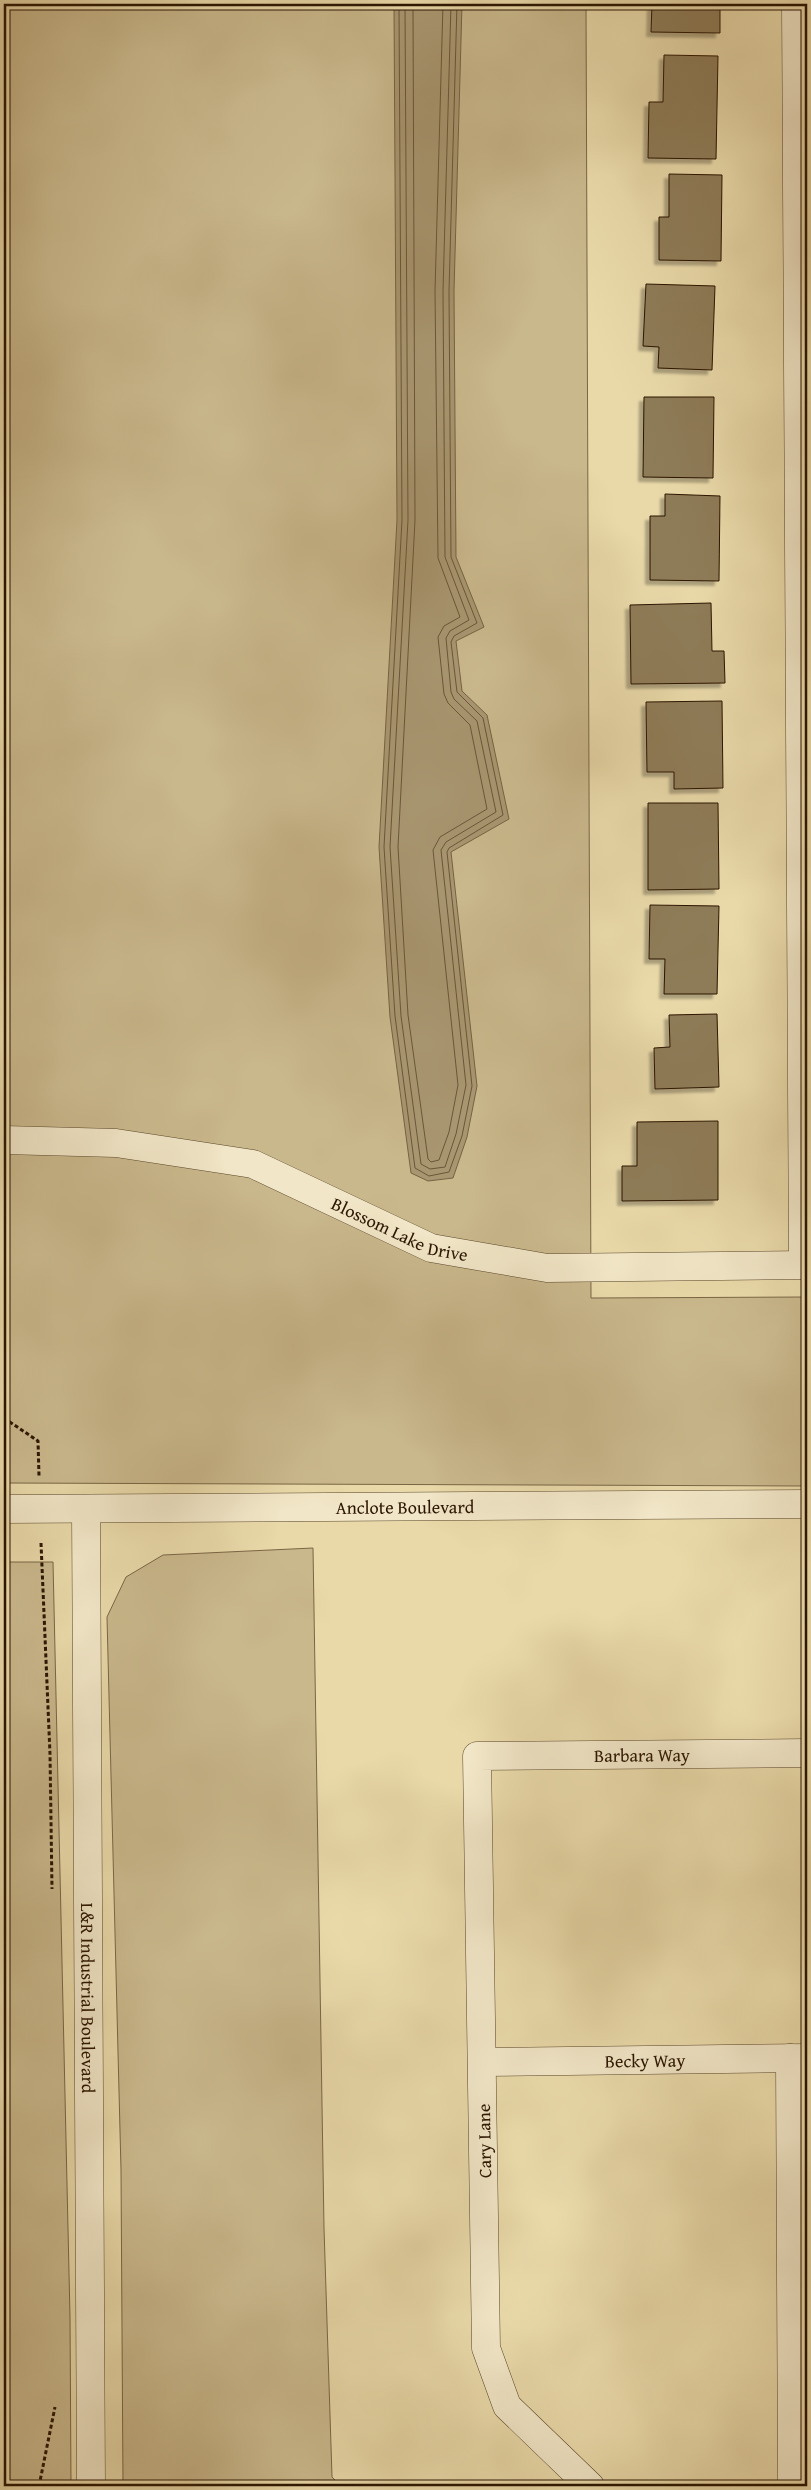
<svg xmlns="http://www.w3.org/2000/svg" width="811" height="2490" viewBox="0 0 811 2490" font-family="'Gentium Book Plus',serif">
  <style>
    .green { fill: #c9b88c; stroke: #7a6646 }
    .water { fill: #a89670; stroke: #766243 }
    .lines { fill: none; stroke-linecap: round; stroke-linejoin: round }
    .shore { stroke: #6a5638; stroke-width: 1 }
    .building { fill: #8e7b58; stroke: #2b1500; filter: url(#shadow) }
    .minor-casing { stroke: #5a462a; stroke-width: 29 }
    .path { stroke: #2b1500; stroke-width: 3; stroke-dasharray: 4 2.5; stroke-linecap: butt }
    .minor { stroke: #f1e6c7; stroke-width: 28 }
    .labels { text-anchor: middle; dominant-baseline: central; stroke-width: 4; stroke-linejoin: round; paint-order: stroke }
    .street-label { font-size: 18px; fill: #2b1500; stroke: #f1e6c7 }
  </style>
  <defs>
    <filter id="shadow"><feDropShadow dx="-4.5" dy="4.5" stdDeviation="1" flood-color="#0004"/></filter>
  </defs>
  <rect width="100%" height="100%" fill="#e9d9a9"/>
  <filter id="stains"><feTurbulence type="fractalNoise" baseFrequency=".004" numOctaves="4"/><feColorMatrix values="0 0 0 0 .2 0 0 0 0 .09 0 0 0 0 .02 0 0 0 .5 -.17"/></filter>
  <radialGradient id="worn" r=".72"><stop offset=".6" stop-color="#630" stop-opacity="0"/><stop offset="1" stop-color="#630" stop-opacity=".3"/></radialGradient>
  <path class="green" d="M4,4H586L591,1298L807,1297V1486L4,1483Z
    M313,1548L324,2228L332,2477L341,2486H123L121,2170L107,1617L126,1577L163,1555Z
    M4,1562H53L70,2317L71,2486H4Z"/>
  <path class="water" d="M394,4H462L454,291L456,557L484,627L456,641L462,691L487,715L509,819L451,852L477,1086L467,1137L453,1178L428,1181L411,1173L390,1017L379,847L397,520Z"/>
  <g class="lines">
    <path class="shore" d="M399,4L402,520L384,847L395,1016L415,1168L429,1176L449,1172L462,1136L472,1086L447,852L449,848L503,815L483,718L457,692L451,642L454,636L477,623L451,557L449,291L457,4
      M405,4L408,520L390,847L401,1016L421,1164L430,1169L445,1167L456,1134L466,1085L441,850L446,842L496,812L477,721L454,699L451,692L446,638L450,631L469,620L445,557L443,291L451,4
      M413,4L415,520L398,847L408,1015L428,1159L431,1162L439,1160L449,1132L458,1085L433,850L440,837L487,809L470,725L448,703L444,694L438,637L444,626L460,617L438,558L435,291L443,4"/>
  </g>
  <path class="building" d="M652,4H720V33L651,32Z
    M664,55L718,56L716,159L648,158L649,102H663Z
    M669,174L722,175L721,261L659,260V217H669Z
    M646,284L715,286L712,370L658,368L659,347L643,346Z
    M644,397H714L713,478L643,477Z
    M665,494L720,496L719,581L650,580V516H665Z
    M711,603L712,651H724L725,683L631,684L630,605Z
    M722,701L723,788L674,789V772H647L646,702Z
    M648,803H718L719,889L648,890Z
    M650,905L719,906L717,994H664L665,959H649Z
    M717,1014L719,1087L655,1089L654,1048L670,1047L669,1015Z
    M718,1121V1200L622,1201V1166H637V1122Z"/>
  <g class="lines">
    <g class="minor-casing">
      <g id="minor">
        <path d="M796,4L803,1265"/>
        <path id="s1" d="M4,1140L116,1143L253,1164L431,1248L547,1268L807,1265"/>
        <path id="s2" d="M4,1509L807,1504"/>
        <path id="s3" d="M86,1509L91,2486"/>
        <path d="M790,2058L792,2486"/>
        <path id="s4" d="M483,2062L807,2058"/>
        <path id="s5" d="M590,2486L507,2406L486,2348L477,1756L807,1753"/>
      </g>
    </g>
    <path class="path" d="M4,1418L38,1441L39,1476
      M41,1543L50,1754L52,1889
      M39,2486L55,2407"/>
    <use href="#minor" class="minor"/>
  </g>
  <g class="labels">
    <g class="street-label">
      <text stroke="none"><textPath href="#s1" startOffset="412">Blossom Lake Drive</textPath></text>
      <text stroke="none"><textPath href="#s2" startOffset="401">Anclote Boulevard</textPath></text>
      <text stroke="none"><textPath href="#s5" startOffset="934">Barbara Way</textPath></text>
      <text stroke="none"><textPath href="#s3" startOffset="489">L&amp;R Industrial Boulevard</textPath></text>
      <text stroke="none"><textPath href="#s4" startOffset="162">Becky Way</textPath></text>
      <text transform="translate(484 2141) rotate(-91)">Cary Lane</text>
    </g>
  </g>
  <rect width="811" height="2490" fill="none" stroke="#e9d9a9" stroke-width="20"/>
  <rect x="5" y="5" width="801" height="2480" fill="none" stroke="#2b1500" stroke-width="2.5"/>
  <rect x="10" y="10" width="791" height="2470" fill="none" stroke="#2b1500"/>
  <rect width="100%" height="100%" filter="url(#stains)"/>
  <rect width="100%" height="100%" fill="url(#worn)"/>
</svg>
